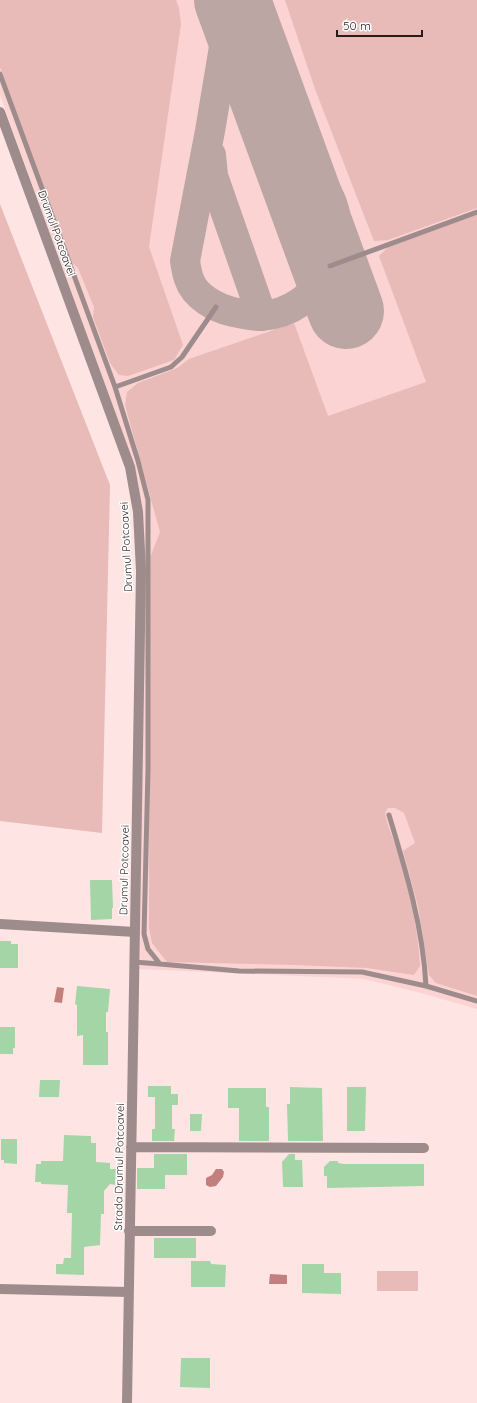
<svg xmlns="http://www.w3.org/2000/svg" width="477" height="1403" viewBox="0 0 477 1403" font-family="Quicksand,sans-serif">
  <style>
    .built { fill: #fbd3d2 }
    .green { fill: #e8bab8 }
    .water { fill: #c27f7e }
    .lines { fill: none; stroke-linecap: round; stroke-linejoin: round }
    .taxiway { stroke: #bca6a4; stroke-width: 30 }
    .runway { stroke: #bca6a4; stroke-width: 76 }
    .building { fill: #a3d5a6 }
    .service { stroke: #9d8c8b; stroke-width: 5 }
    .minor { stroke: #9d8c8b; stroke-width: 10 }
    .labels { text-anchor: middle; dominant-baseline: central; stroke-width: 3; stroke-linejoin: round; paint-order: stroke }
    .street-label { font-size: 11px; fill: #291b1a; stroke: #fff }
  </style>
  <rect width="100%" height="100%" fill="#fee5e3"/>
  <path class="built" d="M0,0H477V1009L417,992L364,979L139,969V966L142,965V960L140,959L144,560L142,507L135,468L0,95Z"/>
  <path class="green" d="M0,0H176L179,8L181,24L149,247L183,345L174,360L128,376L119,375L110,363L93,317L94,307L78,268L70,261L0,67Z
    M285,0H477V208L388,240L374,241L315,89Z
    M0,204L110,485L102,833L0,821Z
    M477,214V996L436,983L429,975L418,906L403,851L415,843L404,813L395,808H388L385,813C388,830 397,846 401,863C411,896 418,932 420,966L414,975L367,968L296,965L167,962L152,943L149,928L150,558L160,532L125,405L127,392L138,383L177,368L189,359L294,323L328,416L426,382L379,256L388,247Z
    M377,1271H418V1291H377Z"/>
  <path class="water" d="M57,987L64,988L62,1003L54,1002Z
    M216,1169H222L224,1172L223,1177L216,1186L210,1187L206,1185V1178L212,1175Z
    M270,1274L287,1275V1284H269Z"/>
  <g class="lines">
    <path class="taxiway" d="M226,0L225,41L210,131L185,261C186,267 187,274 189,279C195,297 216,308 233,312C242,314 251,316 261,316C321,312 355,243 327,192C319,175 303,164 288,154
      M211,155L213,176L262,316"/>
    <path class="runway" d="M232,0L346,311"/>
  </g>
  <path class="building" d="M90,880H112L113,908H112V919L91,920Z
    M0,941H11V944H18V968H0Z
    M77,986L110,989L108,1012H106V1032H108V1065H83V1035L77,1036V1005L75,1004Z
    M0,1027H15V1048H13V1054H0Z
    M40,1080H60L59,1097H39Z
    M148,1086H171V1094H178V1105H172V1129H175L174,1141H152V1129H155V1097H148Z
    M290,1087L322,1088L323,1141H288L287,1104H290Z
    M347,1087H366L365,1131H347Z
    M228,1088H266V1107H269V1141H239V1108H228Z
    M190,1114H202L201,1131H190Z
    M64,1135L91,1136V1143H96V1162L110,1163V1169H116L115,1185L110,1184L104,1191V1214H101L100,1245L84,1247V1275L56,1274V1264H63L64,1258H71L72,1213H67L68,1185L41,1184V1182H35L36,1164H41V1161H63Z
    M1,1139H17V1164L4,1163V1160H1Z
    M154,1154H187V1175H165V1189H137V1168H154Z
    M289,1154H295V1160H302L303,1187H283L282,1162Z
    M330,1161H338V1163L344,1164H424V1186L327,1188V1176H324V1167Z
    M154,1238H196V1258H154Z
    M191,1261H210L211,1264L226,1265L225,1287H191Z
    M302,1264H324V1273H341V1294L302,1293Z
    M181,1358H210V1388L180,1387Z"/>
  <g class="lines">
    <path class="service" d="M0,74L115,387L138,461L148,500V770L144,934L148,949L160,964L239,971L362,972L426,986
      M330,266L477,212
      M115,387L171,367L182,357L216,307
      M389,815C406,871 423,927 426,986L477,1001
      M134,962L160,964"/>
    <path class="minor" d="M0,112L130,467L138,512L141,571L127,1403
      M0,924L135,932
      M131,1147L424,1148
      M129,1231H211
      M0,1289L128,1292"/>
  </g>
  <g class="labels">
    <g class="street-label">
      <text transform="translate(57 233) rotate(70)">Drumul Potcoavei</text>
      <text transform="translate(126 547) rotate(-93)">Drumul Potcoavei</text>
      <text transform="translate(124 870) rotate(-89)">Drumul Potcoavei</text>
      <text transform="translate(119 1167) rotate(-89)">Strada Drumul Potcoavei</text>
    </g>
  </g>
  <path d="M337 30v6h85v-6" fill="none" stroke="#291b1a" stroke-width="2"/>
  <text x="343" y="30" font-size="12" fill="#291b1a" stroke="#ffffff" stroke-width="3" paint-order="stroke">50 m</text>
</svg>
